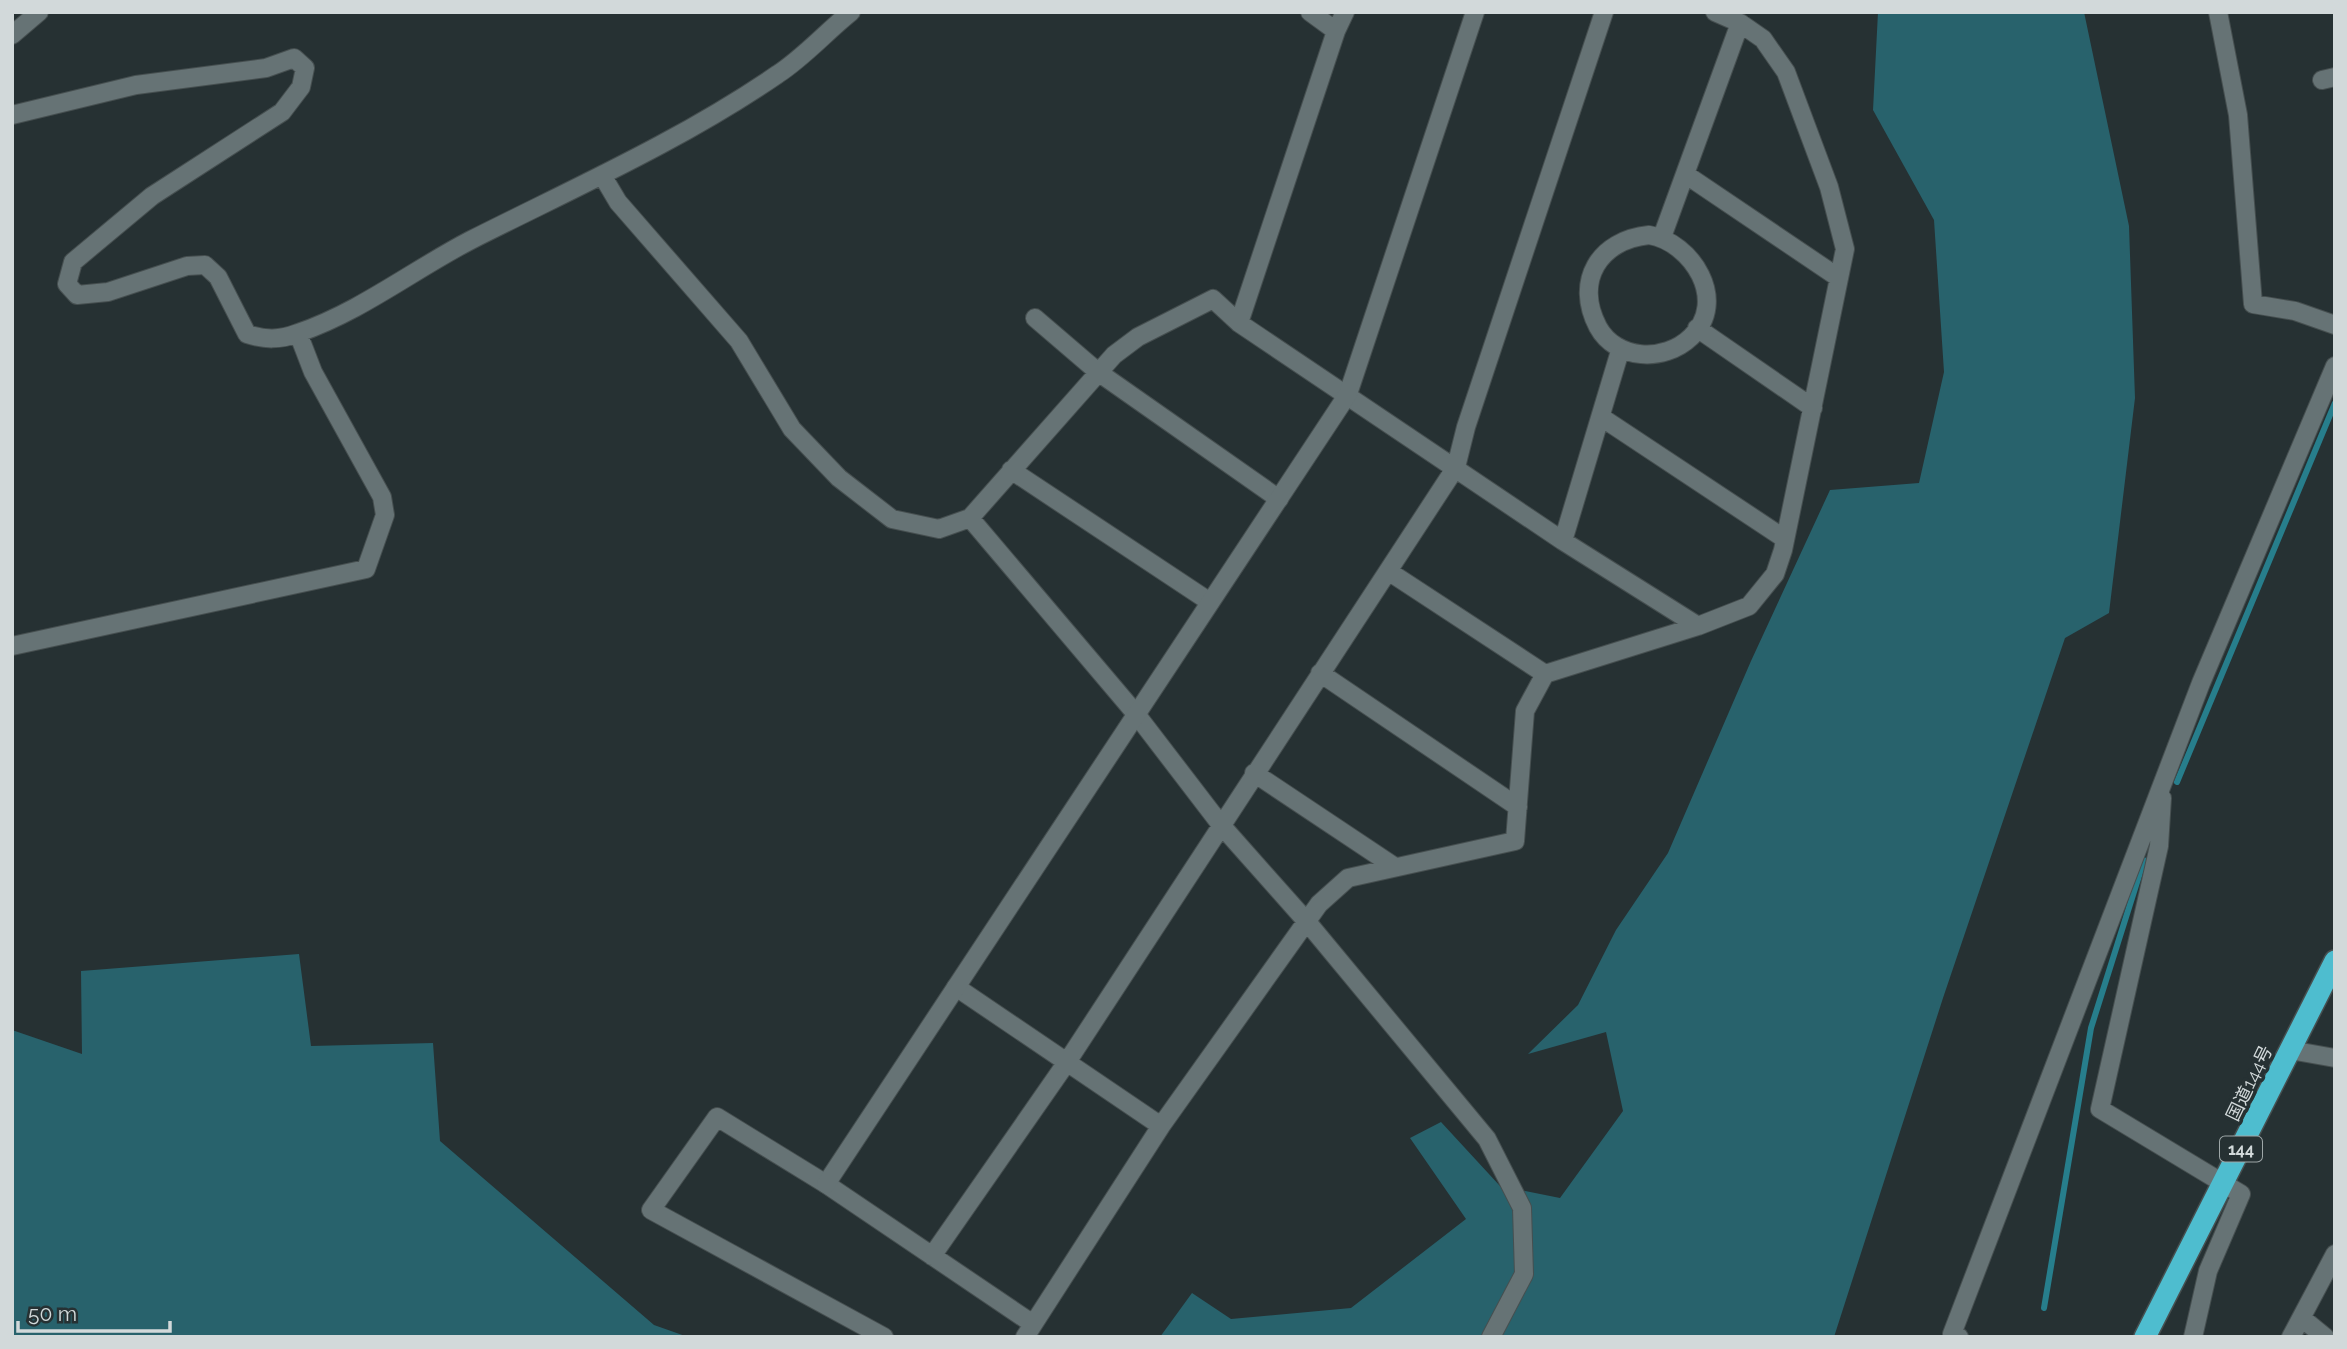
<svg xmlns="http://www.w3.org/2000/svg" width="2347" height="1349" viewBox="0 0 2347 1349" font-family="Raleway,'Noto Sans JP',sans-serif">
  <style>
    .forest { fill: #28626c }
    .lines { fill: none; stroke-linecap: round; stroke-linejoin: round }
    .stream { stroke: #277e8c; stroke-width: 6 }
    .street-casing { stroke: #464f50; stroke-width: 20 }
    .secondary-casing { stroke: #464f50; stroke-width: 20 }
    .highway-casing { stroke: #464f50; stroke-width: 24 }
    .street { stroke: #667375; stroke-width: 18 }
    .secondary { stroke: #667375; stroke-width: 18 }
    .highway { stroke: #4ebdcf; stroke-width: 21 }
    .labels { text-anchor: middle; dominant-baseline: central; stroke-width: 7; stroke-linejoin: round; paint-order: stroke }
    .shield { fill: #263133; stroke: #9ea7a8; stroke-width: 2 }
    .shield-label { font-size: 16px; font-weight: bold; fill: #d2d9da }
    .street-label { font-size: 18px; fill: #d2d9da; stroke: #263133 }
  </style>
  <rect width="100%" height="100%" fill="#263133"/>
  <path class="forest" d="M1878,12H2084L2129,226L2135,398L2109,613L2065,638L1943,998L1834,1337H1160L1192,1293L1231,1319L1351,1308L1466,1219L1410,1138L1441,1122L1500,1186L1560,1198L1623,1111L1606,1032L1528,1054L1578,1005L1616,930L1668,853L1751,661L1830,490L1919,483L1944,372L1934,220L1873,110Z
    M299,954L311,1046L433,1043L440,1141L654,1325L688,1337H12V1030L82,1054L81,971Z"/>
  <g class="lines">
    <path class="stream" d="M2177,782L2335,403
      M2044,1308L2091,1028L2144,860"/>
    <g class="street-casing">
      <path id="street" d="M1310,12L1336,31
        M2218,12L2238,115L2253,304L2295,311L2335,325
        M12,35L39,12
        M2322,80L2335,77
        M12,115L136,85L266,68L294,58L305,68L301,87L282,112L152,196L73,262L67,284L77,295L108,292L187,266L205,265L218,277L247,334C265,340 280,340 298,333C360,312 413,270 471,240C574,188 682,140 778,74C804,57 826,32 851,12
        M1685,174L1839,278
        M602,175L618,202L739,341L792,429L839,478L892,519L939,529L970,518
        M1649,235C1692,242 1729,301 1691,337C1664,363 1616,360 1598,327C1574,281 1599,240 1649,235Z
        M1662,237L1740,23
        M1035,318L1098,372L1279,499
        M1239,323L1336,31L1345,12
        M1697,328L1813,408
        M1601,417L1785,539
        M1011,470L1210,602
        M1563,541L1620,351
        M1388,571L1545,674
        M12,646L366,569L385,515L382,497L313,372L298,333
        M1320,673L1518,807
        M1254,773L1395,867
        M2162,798L2159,846L2100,1109L2241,1194L2208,1271L2193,1337
        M956,987L1161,1126
        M2290,1050L2335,1058
        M932,1256L1067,1062L1456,467L1466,427L1604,12
        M2303,1319L2325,1337
        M884,1337L651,1210L717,1117L826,1184L1033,1324
        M1025,1337L1161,1126L1319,904L1348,878L1515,841L1525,711L1545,674L1698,626L1749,606L1775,574L1783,550L1845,249L1829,187L1786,72L1763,39L1740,23L1715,12
        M1491,1337L1524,1274L1522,1208L1487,1139L1308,923L1221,825L1136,714L970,518L1114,355L1138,337L1213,299L1239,323L1563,541L1698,626
        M1959,1337L1952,1334L2201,683L2335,366
        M2291,1337L2335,1254"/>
    </g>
    <g class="secondary-casing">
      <path id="secondary" d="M826,1184L1348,394L1475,12"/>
    </g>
    <g class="highway-casing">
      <path id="highway" d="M2145,1337L2335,961"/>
    </g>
    <use href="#street" class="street"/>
    <use href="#secondary" class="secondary"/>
    <use href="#highway" class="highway"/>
  </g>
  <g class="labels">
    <rect class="shield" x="2220" y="1136.5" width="42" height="25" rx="5"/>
    <g class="shield-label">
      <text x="2241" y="1149">144</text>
    </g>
    <g class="street-label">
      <text transform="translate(2249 1083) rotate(-64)">国道144号</text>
    </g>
  </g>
  <rect width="2347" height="1349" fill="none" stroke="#d2d9da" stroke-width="28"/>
  <path d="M18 1321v10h152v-10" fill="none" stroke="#d2d9da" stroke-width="3.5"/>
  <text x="28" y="1321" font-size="21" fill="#d2d9da" stroke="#263133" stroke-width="5" paint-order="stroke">50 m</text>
</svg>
